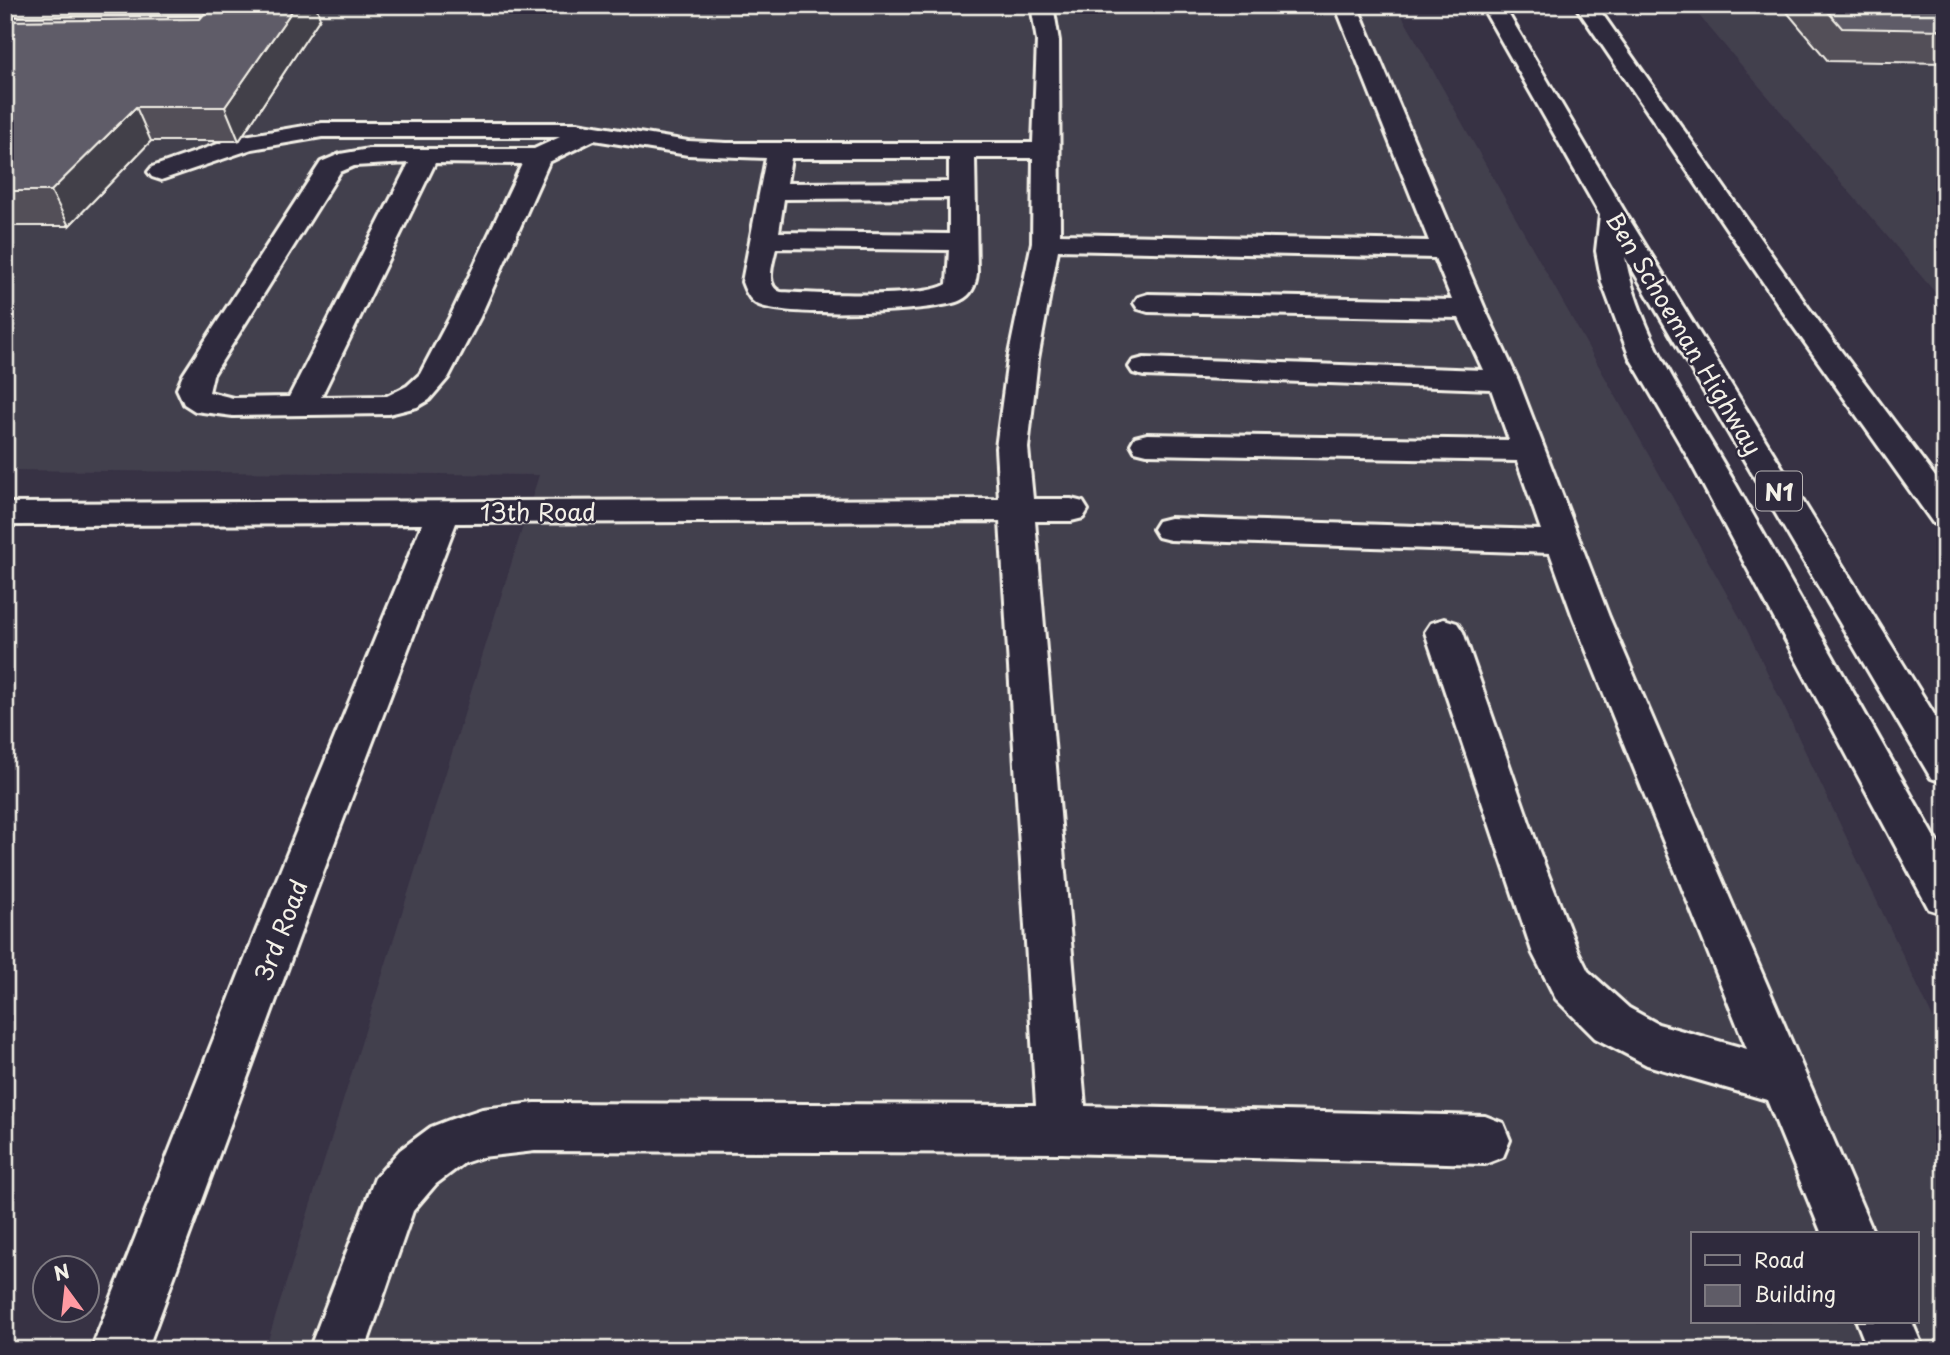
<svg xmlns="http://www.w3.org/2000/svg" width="1950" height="1355" viewBox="0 0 1950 1355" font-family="'Playpen Sans',sans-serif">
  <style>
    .built { fill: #433f4e; fill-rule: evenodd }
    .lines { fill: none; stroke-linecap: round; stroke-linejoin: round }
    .minor-casing { stroke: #f4f1e8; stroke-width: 6 }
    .highway-casing { stroke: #f4f1e8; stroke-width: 6 }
    .minor { fill: #2f2a3d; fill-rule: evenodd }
    .highway { fill: #2f2a3d; fill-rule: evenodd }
    .wall { fill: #524f59; stroke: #f4f1e8; stroke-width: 2 }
    .shaded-wall { fill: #424048; stroke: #f4f1e8; stroke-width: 2 }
    .building { fill: #5f5c67; stroke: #f4f1e8; stroke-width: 2 }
    .labels { text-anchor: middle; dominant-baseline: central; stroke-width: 5; stroke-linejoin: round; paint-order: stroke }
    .shield { fill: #2f2a3d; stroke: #b9b5b5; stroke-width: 2 }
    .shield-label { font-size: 23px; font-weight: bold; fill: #f4f1e8 }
    .street-label { font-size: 24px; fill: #f4f1e8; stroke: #2f2a3d }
  </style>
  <rect width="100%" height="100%" fill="#373244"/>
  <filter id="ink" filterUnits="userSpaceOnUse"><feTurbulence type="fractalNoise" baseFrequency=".0143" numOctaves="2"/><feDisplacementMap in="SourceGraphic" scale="14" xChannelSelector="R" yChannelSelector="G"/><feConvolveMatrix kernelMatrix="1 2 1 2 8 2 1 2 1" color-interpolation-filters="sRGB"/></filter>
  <g filter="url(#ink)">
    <path class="built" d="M5,5H1396L1747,630L1945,1043V1350H265L539,475L5,470ZM1693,1234H1917V1322H1693Z
      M1690,5H1945V304L1742,66Z"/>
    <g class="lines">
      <g class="minor-casing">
        <path id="minor" d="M5,5H251L249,10L213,14L5,15Z
          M1031,5H1053L1059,41L1060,234L1429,241L1335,5H1357L1485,309L1518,380L1609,617L1874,1234H1822L1767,1100L1647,1065L1595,1038L1556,999L1533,954L1425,632L1431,623L1444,619L1457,623L1463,632L1539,851L1577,949L1588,971L1629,1008L1658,1024L1747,1049L1573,617L1550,553L1170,540L1158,537L1153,529L1158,521L1170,518L1541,530L1517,461L1147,454L1135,451L1131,444L1135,437L1147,434L1509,440L1491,389L1144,376L1133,373L1129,367L1133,361L1144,358L1483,370L1459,318L1148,312L1138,309L1134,303L1138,297L1148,294L1452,300L1435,258L1058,250L1038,359L1028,448L1033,499H1071L1083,502L1088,510L1083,518L1071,521H1035L1085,1106L1485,1116L1503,1123L1510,1140L1503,1157L1485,1164L1062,1153L535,1151L482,1157L464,1163L436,1184L413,1211L365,1350H309L375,1178L400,1150L431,1127L449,1120L482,1109L535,1103L1036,1105L1000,521L456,523L316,891L147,1350H91L272,891L422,524L5,525V503L999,499L996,448L1008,359L1032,242L1033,158H975L977,273C976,284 972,295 961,300C936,313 781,318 757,304C749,300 745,290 742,282L766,158L688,155L594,140L549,162L480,317L448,378L429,400L417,407L389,414L233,416L195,411L184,404L177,389L183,375L321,162L340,154L369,149H534L560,137H322L252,149L161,180L152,177L148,172L152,167L238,137L322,123H577L688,141L727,143H1033L1037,41ZM791,158H949V182L787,183ZM409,163L289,397L233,398L209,392L213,375L340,172L354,166ZM435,163L522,164L450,317L420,374L407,386L387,396L321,397ZM949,198V234L779,232L784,199ZM776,248L949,250L947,284C926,299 811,294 781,292C764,286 773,263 776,248Z
          M1857,1322H1912L1924,1350H1868Z"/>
      </g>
      <g class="highway-casing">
        <path id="highway" d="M1481,5H1503L1626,214L1945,732V783L1931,778L1625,257C1642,342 1694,411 1736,485C1806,608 1875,732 1945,855V914L1929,909L1689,459L1630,358L1602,283L1596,251L1600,215Z
          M1575,5H1596L1808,307L1945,490V526L1933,523L1788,319Z"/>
      </g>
      <use href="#minor" class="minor"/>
      <use href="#highway" class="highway"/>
    </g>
    <path class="wall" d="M1781,5H1945V63L1828,61Z
      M320,18L239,141H151L69,226H5V21Z"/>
    <path class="shaded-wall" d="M296,5H316L320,18L239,141L225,107Z
      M136,107L151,141L69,226L51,191Z"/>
    <path class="building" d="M212,5H296L225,107H136L51,191H5V21L200,19Z
      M1822,5H1945V30L1842,28Z"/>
  </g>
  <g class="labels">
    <rect class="shield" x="1756" y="471.5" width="46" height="39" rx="5"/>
    <g class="shield-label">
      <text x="1779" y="491">N1</text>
    </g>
    <g class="street-label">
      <text transform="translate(1685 333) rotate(59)">Ben Schoeman Highway</text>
      <text x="538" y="511">13th Road</text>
      <text transform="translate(280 930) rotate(-69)">3rd Road</text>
    </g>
  </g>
  <rect width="1950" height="1355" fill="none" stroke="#2f2a3d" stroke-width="28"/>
  <rect x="14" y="14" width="1922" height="1327" fill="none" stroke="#f4f1e8" stroke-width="2.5" filter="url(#ink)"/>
  <rect x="1691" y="1232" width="228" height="91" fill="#2f2a3d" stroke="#7e7a81" stroke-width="2"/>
  <rect x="1705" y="1255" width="35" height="10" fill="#2f2a3d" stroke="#7e7a81" stroke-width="2"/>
  <text x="1754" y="1268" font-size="21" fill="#f4f1e8">Road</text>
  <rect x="1705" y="1285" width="35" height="21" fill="#5f5c67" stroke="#7e7a81" stroke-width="2"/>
  <text x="1754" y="1302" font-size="21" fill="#f4f1e8">Building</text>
  <g transform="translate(66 1289) rotate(345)"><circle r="33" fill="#2f2a3d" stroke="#7e7a81" stroke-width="2"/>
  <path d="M0-5L12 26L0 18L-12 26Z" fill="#ff9aa2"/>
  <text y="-10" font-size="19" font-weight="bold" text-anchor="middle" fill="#f4f1e8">N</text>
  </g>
</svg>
